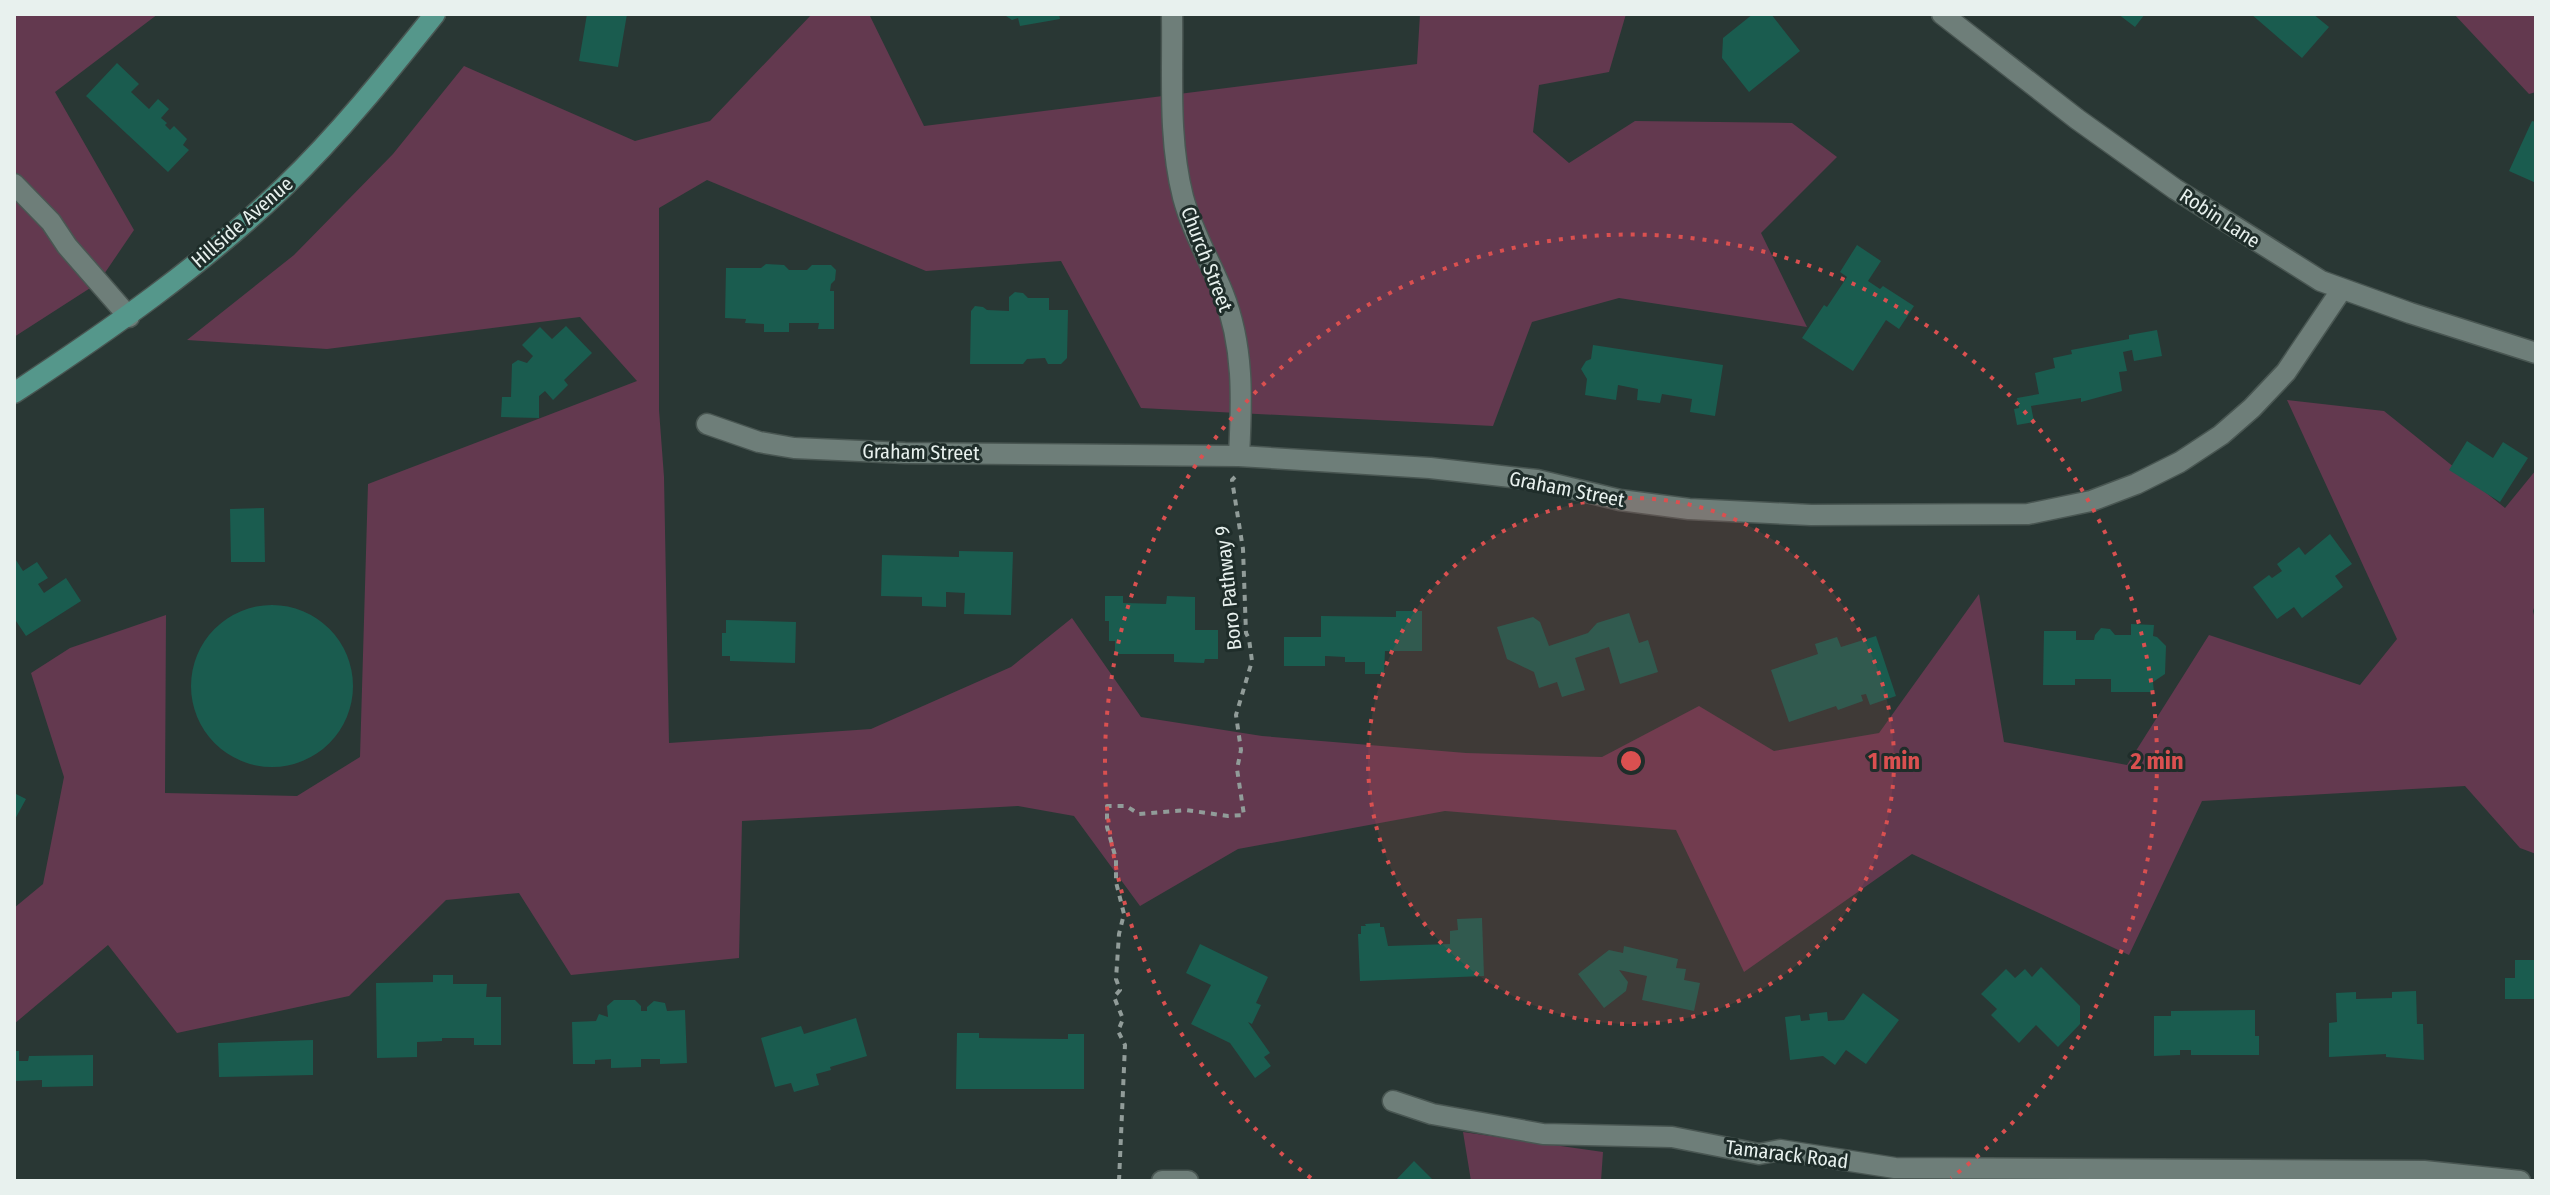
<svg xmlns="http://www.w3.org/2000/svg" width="2550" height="1195" viewBox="0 0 2550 1195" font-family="'Fira Sans Condensed',sans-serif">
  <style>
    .green { fill: #63394f }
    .building { fill: #1a5c4f }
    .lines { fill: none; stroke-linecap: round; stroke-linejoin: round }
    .minor-casing { stroke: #495652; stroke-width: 23 }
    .secondary-casing { stroke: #495652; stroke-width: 23 }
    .path { stroke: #919c99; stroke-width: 4; stroke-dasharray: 6 6; stroke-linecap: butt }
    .minor { stroke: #6e7e79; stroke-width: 20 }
    .secondary { stroke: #55978b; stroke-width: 20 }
    .ring { fill: none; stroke: #da5050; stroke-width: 4; stroke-dasharray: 4 8 }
    .labels { text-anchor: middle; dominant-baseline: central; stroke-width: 6; stroke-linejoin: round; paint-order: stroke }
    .street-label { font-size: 20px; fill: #e8f1ee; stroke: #1f2d2a }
    .centre { fill: #da5050; stroke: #1f2d2a; stroke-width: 4 }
    .ring-label { font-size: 24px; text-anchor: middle; font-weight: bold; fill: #da5050; stroke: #1f2d2a; stroke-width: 6; stroke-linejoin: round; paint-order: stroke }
  </style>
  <rect width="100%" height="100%" fill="#293734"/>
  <path class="green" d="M14,14H158L55,92L134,230L98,283L14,337Z
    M812,14H869L924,126L1417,64L1420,14H1626L1609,72L1539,85L1533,132L1569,163L1635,121L1792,123L1837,157L1761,233L1807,327L1619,298L1532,322L1493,426L1141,408L1061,261L926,271L707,180L659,208V410L664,477L669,743L871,729L1011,667L1072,618L1141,717L1262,736L1466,753L1602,757L1699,706L1774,751L1879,733L1979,594L2004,742L2127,765L2209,635L2360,685L2397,639L2287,400L2384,411L2505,508L2536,470V602L2533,611L2536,624V854L2520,848L2465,786L2202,801L2129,955L1912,854L1744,972L1676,830L1445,811L1238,849L1140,906L1074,816L1018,806L742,821L739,958L571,975L519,893L446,900L349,996L177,1033L108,945L14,1024V908L43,884L64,777L31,673L70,648L166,615L165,793L297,796L360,757L368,484L637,381L580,317L327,349L187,340L294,255L393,154L464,66L635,141L710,121Z
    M2454,14H2536V92L2529,94Z
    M1463,1132L1603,1152L1601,1181H1471Z"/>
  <path class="building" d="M587,14H627L618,67L579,61Z
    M1003,14H1059L1060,19L1020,26L1018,18L1012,20Z
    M1753,14H1771L1800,51L1749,92L1722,58L1723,38Z
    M2118,14H2145L2135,27Z
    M2251,14H2313L2329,27L2302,58Z
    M117,63L139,84L131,92L149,109L158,99L169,109L161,118L167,123L165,125L170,130L174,126L187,139L183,145L189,150L168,172L86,96Z
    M2532,121L2536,122V183L2509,171Z
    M1857,245L1881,261L1868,281L1880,289L1883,286L1914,306L1899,329L1886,320L1853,371L1802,338L1824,305L1827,307L1847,277L1840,272Z
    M766,264L784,265L789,270H807L812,265H831L836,270L835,280L831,284L830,291H834V329H818L819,323H789V332H764V324L745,323L746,319L725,318L726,268H761Z
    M1015,292L1023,293L1028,298H1049V310H1068L1067,358L1061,364H1048L1045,358L1027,359L1023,364H970L971,311L975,306L983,307L987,310L1009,311V297Z
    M566,326L592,353L564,380L568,385L553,400L545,391L539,396V418L501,417L502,397H511L512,364L518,360L527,363L533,356L522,345L540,327L552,339Z
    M2157,330L2162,356L2134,361L2132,350L2123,352L2127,371L2119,372L2122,391L2081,402V398L2031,406L2034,422L2017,425L2014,409L2019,408L2017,398L2039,394L2035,373L2055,368L2053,358L2072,354L2071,350L2129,339V335Z
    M1593,345L1723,365L1715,416L1690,412L1692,399L1662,394L1660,403L1637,400L1638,389L1618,385L1616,400L1585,395L1587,379L1581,369L1586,361L1591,359Z
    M2467,441L2493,458L2503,442L2528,458L2500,502L2449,470Z
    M264,508L265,562H231L230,509Z
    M2330,534L2352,564L2335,576L2343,587L2302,618L2294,607L2277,619L2253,587L2269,575L2272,578L2282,571L2277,564L2299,547L2305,555Z
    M959,551L1013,552L1011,615L964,614L965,593L946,592V607L922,606V597L881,596L882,555L959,557Z
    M14,557L23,571L37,562L48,578L38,584L44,593L66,578L81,601L26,636L14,618Z
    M1105,596H1123V603L1166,604L1167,596L1195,597V630H1218V659H1205L1204,663L1174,662V654H1115V641H1109V621H1105Z
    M191 686a81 81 0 1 1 162 0a81 81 0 1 1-162 0Z
    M1396,611H1422V651H1385L1384,674H1365V662H1345V657L1325,656V666H1284V637H1321V616L1396,617Z
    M1629,613L1639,643L1648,640L1658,672L1620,684L1609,647L1575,658L1585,690L1562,697L1557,682L1539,688L1534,672L1507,659L1497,627L1533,617L1540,622L1549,646L1588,633L1597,623Z
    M726,620L796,622L795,663L730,661V656H722V633H726Z
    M2131,624L2154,625L2153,636L2157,637L2166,646L2165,674L2153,682L2154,692H2111V679H2075V685H2043L2044,631H2076V640H2094L2095,635L2101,628L2110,629L2115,635H2131Z
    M1876,636L1896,696L1870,705L1866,694L1861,695L1863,701L1838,710L1836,706L1789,722L1771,670L1818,654L1815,644L1837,637L1841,647Z
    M14,793L26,799L14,821Z
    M1482,918L1484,976L1360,981L1358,934H1361V926H1366L1365,924L1380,923V927H1384L1388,946L1450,944V931L1458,930L1457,919Z
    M1200,944L1268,977L1256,1003L1261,1005L1252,1024L1248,1022L1270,1053L1264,1057L1271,1066L1255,1078L1230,1043L1191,1024L1211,985L1186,973Z
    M1624,946L1678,959L1676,968L1686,969L1684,980L1700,983L1694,1011L1642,1000L1647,976L1619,970L1628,982L1626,991L1604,1008L1578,974L1609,950L1623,953Z
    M2515,960H2536V999H2505V978H2515Z
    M2041,967L2080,1006V1024L2058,1047L2036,1025L2019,1043L1991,1015L1997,1009L1981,994L2006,969L2015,978L2025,969L2032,977Z
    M433,975H453V984H487L486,997H501V1045H474V1038H442V1041L417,1042V1057L377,1058L376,983L433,982Z
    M2416,991L2417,1024H2423L2424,1060L2386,1057V1054L2329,1057V1023L2337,1022L2336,993L2356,992V999L2392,998V992Z
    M1863,993L1899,1020L1866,1064L1846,1050L1835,1065L1823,1056L1790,1060L1785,1017L1800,1015L1801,1021L1810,1020L1809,1014L1827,1012L1828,1021L1844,1020Z
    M614,1000H635L641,1006V1011H647V1007L654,1001L665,1003L667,1011L685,1010L687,1063L660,1064V1059H641V1067L611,1068V1059L595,1060V1064H573L572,1022L596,1021L599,1014L608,1017L607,1006Z
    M2255,1010V1036H2259V1055H2191V1050H2180V1055L2154,1056V1016H2171V1011Z
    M856,1018L867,1056L830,1067L831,1070L816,1074L819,1085L794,1092L791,1083L775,1087L761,1038L801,1026L804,1034Z
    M957,1033H979V1038L1068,1039V1034H1084V1089H956Z
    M313,1040V1075L219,1077L218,1043Z
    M14,1051H19V1061H28L29,1056L93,1055V1086L42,1087V1080L14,1081Z
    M1414,1161L1434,1181H1395Z"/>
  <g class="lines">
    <g class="minor-casing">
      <path id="minor" d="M1172,14C1173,75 1168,138 1183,197C1192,231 1210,261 1223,293C1244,346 1242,400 1239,456
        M1942,14L2077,119L2175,189L2321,281L2410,313L2536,353
        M14,184L51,222L67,246L129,317
        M707,424L759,442L794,448L905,453L1239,456L1430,468L1537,480L1620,500L1689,509L1811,515L2028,514L2091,501L2136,484L2180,462L2221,435L2252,408L2286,372L2342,289
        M1393,1101L1432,1114L1543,1134L1672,1137L1759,1154L1780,1150L1895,1168L2424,1171L2520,1181
        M1162,1181H1188"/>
    </g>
    <g class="secondary-casing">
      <path id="secondary" d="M14,393C108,331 202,266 284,187C339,134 387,74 435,14"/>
    </g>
    <path class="path" d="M1119,1181L1125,1045L1118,1031L1123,1019L1114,997L1120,990L1116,979L1119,934L1124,914L1116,882V859L1107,827V806H1126L1139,814L1186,810L1228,816L1244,815L1237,769L1241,750L1236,715L1252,661L1249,639L1246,633L1243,549L1232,480L1236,476"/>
    <use href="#minor" class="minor"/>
    <use href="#secondary" class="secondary"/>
  </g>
  <circle cx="1631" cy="761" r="263" fill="#da5050" fill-opacity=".12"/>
  <g class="ring">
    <circle cx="1631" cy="761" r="263"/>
    <path d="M1311 1178A526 526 0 1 1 1951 1178"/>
  </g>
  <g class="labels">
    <g class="street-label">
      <text transform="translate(2220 218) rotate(33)">Robin Lane</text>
      <text transform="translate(242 222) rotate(-41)">Hillside Avenue</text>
      <text transform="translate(1207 259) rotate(69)">Church Street</text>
      <text transform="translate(921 452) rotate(1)">Graham Street</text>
      <text transform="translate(1567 489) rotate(11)">Graham Street</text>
      <text transform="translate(1228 588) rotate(-96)">Boro Pathway 9</text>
      <text transform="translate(1787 1154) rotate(7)">Tamarack Road</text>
    </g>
  </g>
  <circle cx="1631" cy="761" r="12" class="centre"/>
  <g class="ring-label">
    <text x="1894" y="769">1 min</text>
    <text x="2157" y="769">2 min</text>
  </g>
  <rect width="2550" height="1195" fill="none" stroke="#e8f1ee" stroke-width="32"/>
</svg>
